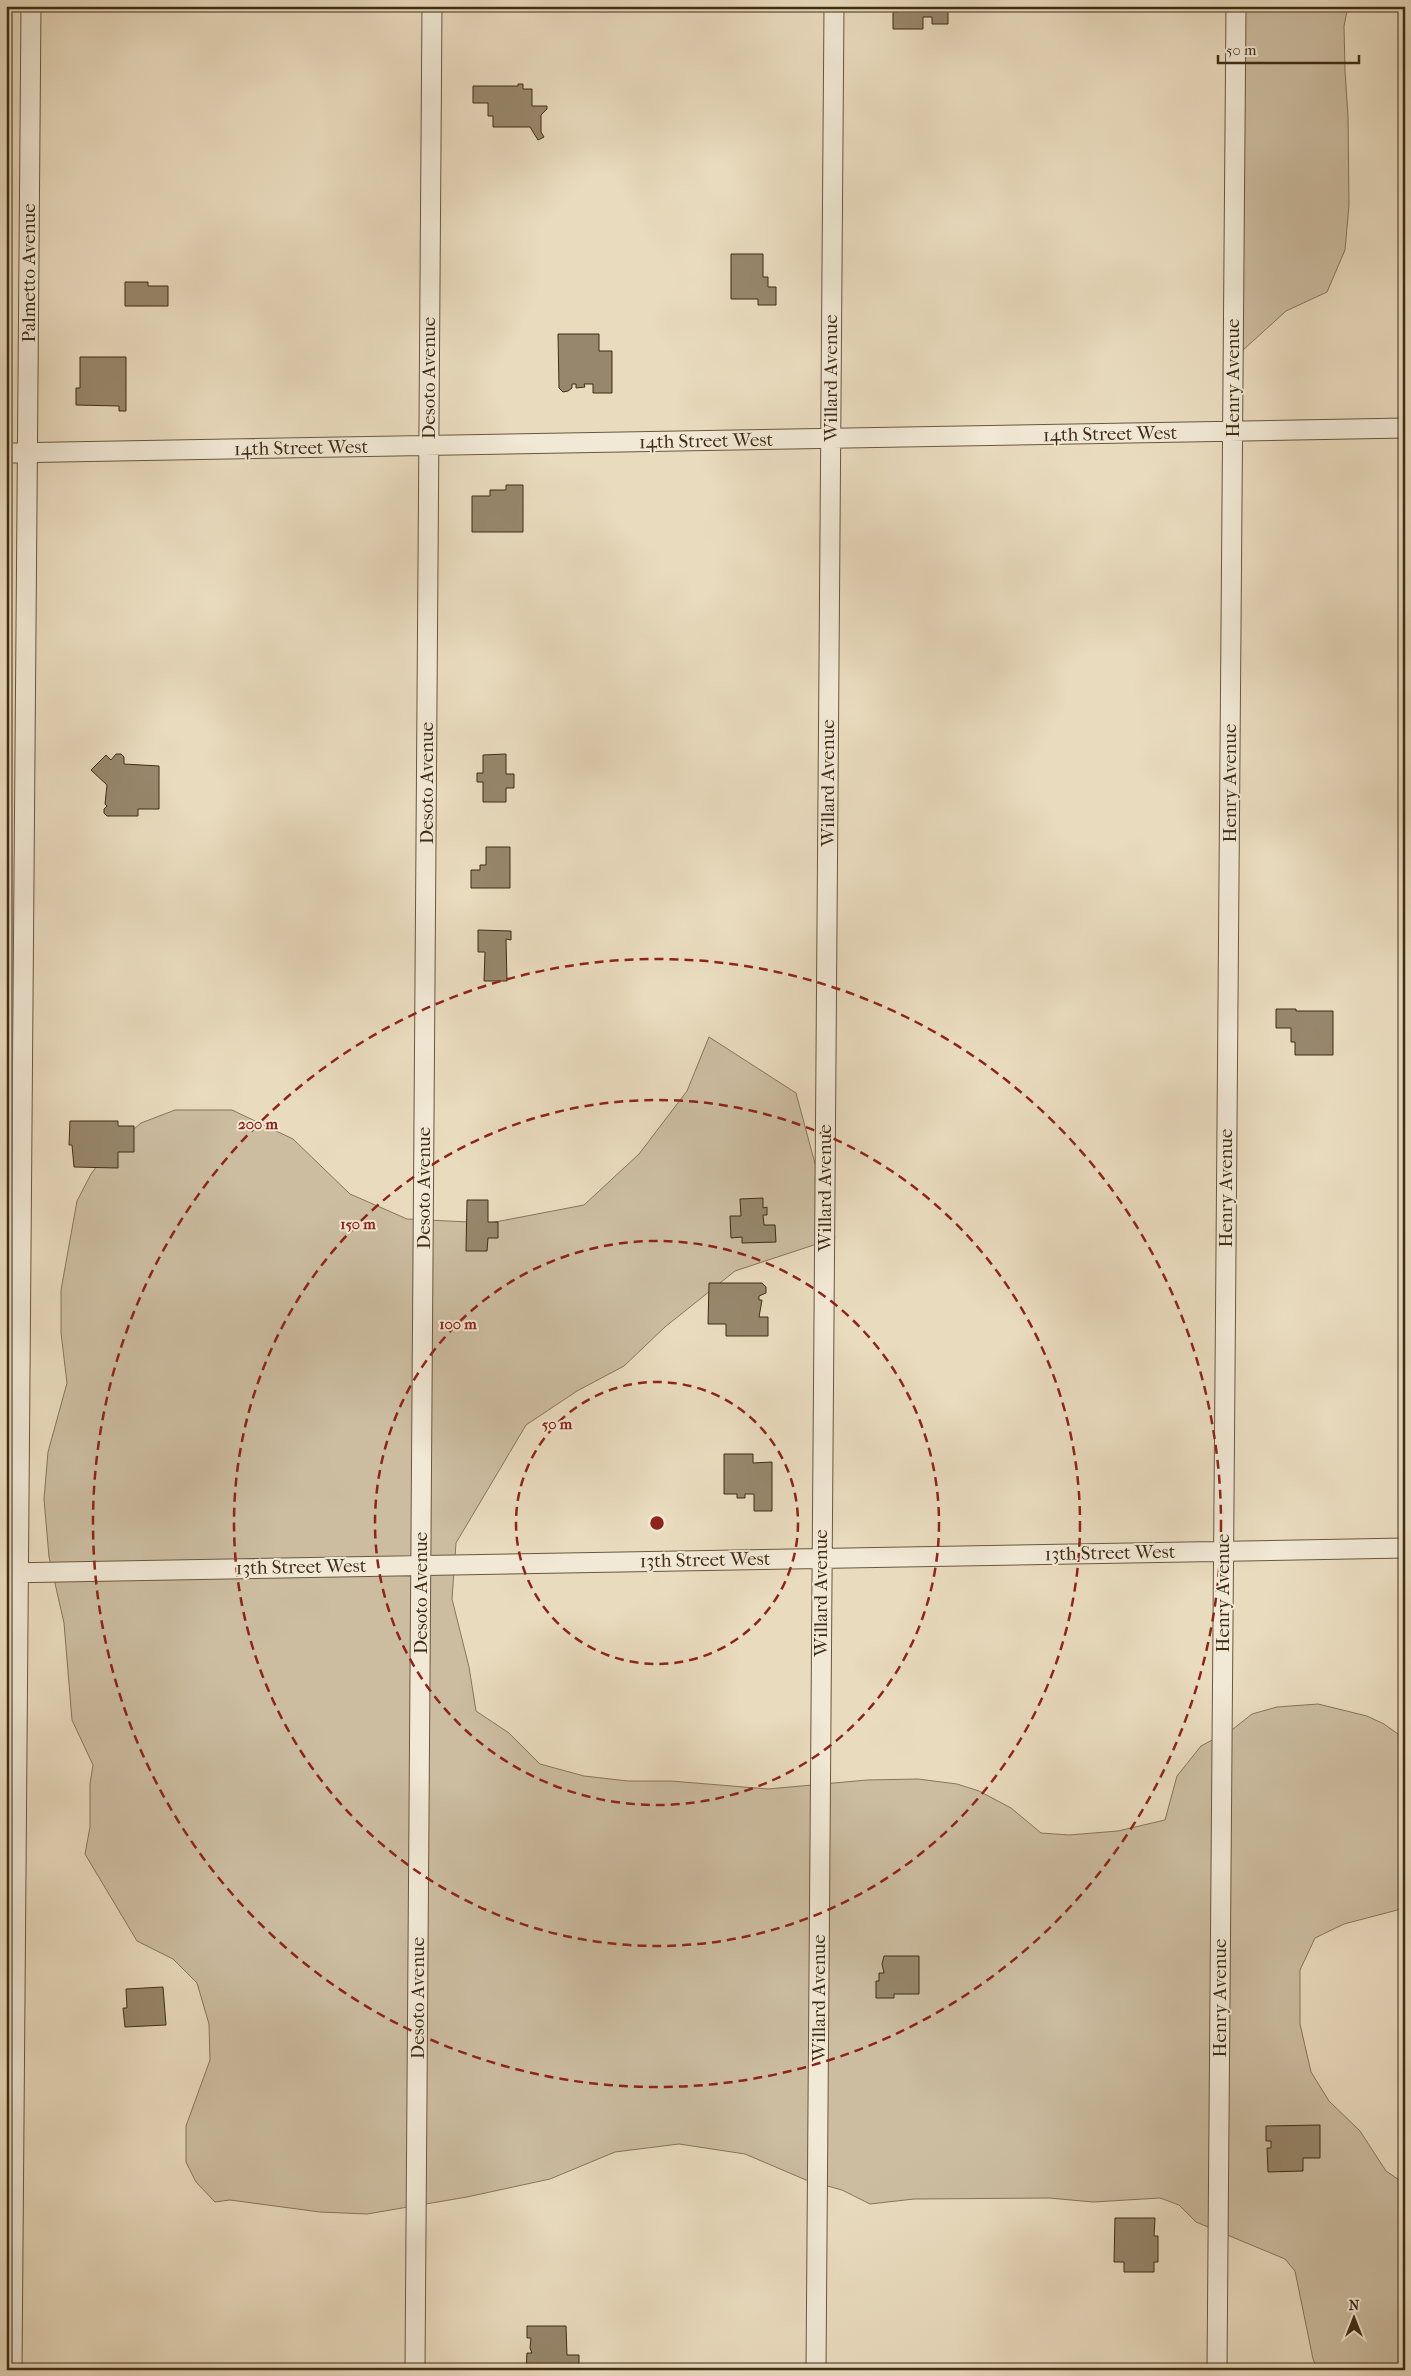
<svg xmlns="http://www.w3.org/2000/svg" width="1411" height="2376" viewBox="0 0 1411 2376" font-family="'IM FELL French Canon',serif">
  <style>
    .green { fill: #ccbda1; stroke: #86755a }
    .building { fill: #97876c; stroke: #3f2d14 }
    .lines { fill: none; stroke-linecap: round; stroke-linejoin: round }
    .street-casing { stroke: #6a583e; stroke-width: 21 }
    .street { stroke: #f1e8d5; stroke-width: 19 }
    .ring { fill: none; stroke: #8f2418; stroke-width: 2.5; stroke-dasharray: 9 6 }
    .labels { text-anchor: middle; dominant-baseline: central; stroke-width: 4; stroke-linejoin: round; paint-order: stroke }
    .street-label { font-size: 19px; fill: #3f2d14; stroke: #f1e8d5 }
    .centre { fill: #8f2418; stroke: #f1e8d5; stroke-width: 2.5 }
    .ring-label { font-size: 15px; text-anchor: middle; font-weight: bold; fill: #8f2418; stroke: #f1e8d5; stroke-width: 4; stroke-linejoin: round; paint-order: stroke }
  </style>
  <rect width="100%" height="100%" fill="#e9dbbe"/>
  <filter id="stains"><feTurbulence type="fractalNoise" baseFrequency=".004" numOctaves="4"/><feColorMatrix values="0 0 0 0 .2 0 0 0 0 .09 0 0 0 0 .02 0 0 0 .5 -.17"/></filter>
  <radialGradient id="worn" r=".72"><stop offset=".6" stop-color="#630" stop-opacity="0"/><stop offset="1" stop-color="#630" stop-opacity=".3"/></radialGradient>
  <path class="green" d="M1236,6H1348L1344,26L1345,71L1348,116L1349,205L1345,250L1327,292L1286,311L1231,361Z
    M6,40L8,106L6,119Z
    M709,1037L796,1093L835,1238L735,1271L665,1327L624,1366L577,1391L526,1425L456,1543L452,1599L469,1667L476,1711L509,1733L540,1764L584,1776L628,1781H671L768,1789L867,1780L918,1779L957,1784L979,1791L1011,1808L1041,1833L1069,1835L1118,1831L1165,1820L1177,1776L1201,1746L1233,1729L1252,1714L1277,1707L1318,1704L1367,1716L1384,1724L1405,1739V1908L1344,1924L1315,1938L1300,1970V2024L1311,2072L1329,2101L1360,2131L1386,2171L1405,2184V2370H1318L1313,2359L1295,2271L1285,2259L1196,2222L1179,2205L1160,2198L1093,2202L1049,2198L914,2199L870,2204L842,2190L806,2180L745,2154L679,2144L615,2152L550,2179L467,2197L367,2214L320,2212L230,2200L215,2202L196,2182L186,2162V2126L210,2060L209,2024L197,1983L173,1959L137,1941L85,1854L90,1827V1784L93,1765L72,1720L64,1623L49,1557L44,1499L48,1452L67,1383L61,1333V1290L77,1201L91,1174L110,1149L141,1123L175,1110H232L293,1139L350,1194L407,1219L490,1223L584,1205L639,1154L687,1091Z"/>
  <path class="building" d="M898,6H948V24H932V17H923V29H893V12H898Z
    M518,84H523V89H532V106H547V109L541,115V132L544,137L538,140L530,127H493V116H488V103H473V86H518Z
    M731,254H763V277H768V287H776V305H758V299H731Z
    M125,282H148V286H168V306H125Z
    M558,334H599V351H612V393H593V384H584L585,387L576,388V384H572V388L568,391L563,392L559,388Z
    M80,357H126V411H119V406L76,405V388H80Z
    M506,485H523V532H472V496H490V490H506Z
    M116,754H121L124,757V764L159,766V809H138V816H107L104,813V809L107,806L105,804L107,785L91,770L106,755L111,760Z
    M506,754V774H514V788H506V802H483V782H477V773H483V755Z
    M486,847H510V888H471V870H480V865H486Z
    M478,930L511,931V940L506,939L507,981H484L485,952H478Z
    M1276,1009H1296V1011H1333V1055H1295V1042H1291V1028H1276Z
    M70,1121H118V1126H134V1152H118V1168L74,1167L72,1145H69Z
    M763,1198V1208L767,1207V1215H763L764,1225H775L776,1242L742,1243V1237L731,1238L730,1216H741L740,1199Z
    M467,1200H488V1222H498V1238H488L487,1251H466Z
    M709,1283H762L766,1287V1293L759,1296V1300H762L759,1317H768V1336H726V1324H708Z
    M724,1454H753V1463L772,1462V1511H754V1494H745V1498H737V1494H724Z
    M884,1956H919V1994H894V1998H876V1981H879V1973H884L882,1964Z
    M163,1987L166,2025L125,2027L123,2008H127L126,1989Z
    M1320,2125V2158H1303V2171L1268,2172L1267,2148H1271V2141H1266V2126Z
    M1115,2218H1155L1154,2236H1158V2262H1154V2272H1124V2262H1114Z
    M527,2326H566L567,2355H579V2370H526L527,2353H532L530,2348L531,2338H527Z"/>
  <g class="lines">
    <g class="street-casing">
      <path id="street" d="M6,453L1405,428
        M6,1573L1405,1548
        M12,2370L31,6
        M415,2370L432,6
        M816,2370L834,6
        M1217,2370L1236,6"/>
    </g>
    <use href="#street" class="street"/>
  </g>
  <g class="ring">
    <circle cx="657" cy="1523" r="141"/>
    <circle cx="657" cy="1523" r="282"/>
    <circle cx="657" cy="1523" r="423"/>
    <circle cx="657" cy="1523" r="564"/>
  </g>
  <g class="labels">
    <g class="street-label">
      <text transform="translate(29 273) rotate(-90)">Palmetto Avenue</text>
      <text transform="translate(429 378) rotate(-90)">Desoto Avenue</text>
      <text transform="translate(831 378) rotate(-90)">Willard Avenue</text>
      <text transform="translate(1233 378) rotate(-90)">Henry Avenue</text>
      <text transform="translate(1110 434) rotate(-1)">14th Street West</text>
      <text transform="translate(706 441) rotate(-1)">14th Street West</text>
      <text transform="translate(301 448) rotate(-1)">14th Street West</text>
      <text transform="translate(427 783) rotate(-90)">Desoto Avenue</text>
      <text transform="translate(828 783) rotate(-90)">Willard Avenue</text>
      <text transform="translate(1230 783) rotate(-90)">Henry Avenue</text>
      <text transform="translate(424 1188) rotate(-90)">Desoto Avenue</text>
      <text transform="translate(825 1188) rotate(-90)">Willard Avenue</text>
      <text transform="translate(1226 1188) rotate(-90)">Henry Avenue</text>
      <text transform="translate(1110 1553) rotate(-1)">13th Street West</text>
      <text transform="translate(705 1560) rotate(-1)">13th Street West</text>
      <text transform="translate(301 1567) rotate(-1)">13th Street West</text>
      <text transform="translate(421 1593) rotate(-90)">Desoto Avenue</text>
      <text transform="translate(821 1593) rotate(-90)">Willard Avenue</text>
      <text transform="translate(1223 1593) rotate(-90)">Henry Avenue</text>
      <text transform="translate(418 1998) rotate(-90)">Desoto Avenue</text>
      <text transform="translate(819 1998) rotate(-90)">Willard Avenue</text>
      <text transform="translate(1220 1998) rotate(-90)">Henry Avenue</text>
    </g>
  </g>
  <circle cx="657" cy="1523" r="8" class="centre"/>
  <g class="ring-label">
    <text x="258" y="1129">200 m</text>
    <text x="358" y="1229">150 m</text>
    <text x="458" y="1329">100 m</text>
    <text x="557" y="1429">50 m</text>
  </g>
  <rect width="1411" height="2376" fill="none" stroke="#e9dbbe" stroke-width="25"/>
  <rect x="8" y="8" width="1396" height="2361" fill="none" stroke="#3f2d14" stroke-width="2.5"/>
  <rect x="12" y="12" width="1386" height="2351" fill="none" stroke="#3f2d14"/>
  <g transform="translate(1354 2318)" stroke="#f1e8d5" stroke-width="4" paint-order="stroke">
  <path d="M0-4L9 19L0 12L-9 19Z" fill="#3f2d14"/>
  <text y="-8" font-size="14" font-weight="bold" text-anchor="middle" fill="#3f2d14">N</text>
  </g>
  <path d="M1218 55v8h141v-8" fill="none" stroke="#3f2d14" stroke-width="2.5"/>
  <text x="1226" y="55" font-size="15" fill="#3f2d14" stroke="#f1e8d5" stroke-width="4" paint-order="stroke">50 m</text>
  <rect width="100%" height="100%" filter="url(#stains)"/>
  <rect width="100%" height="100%" fill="url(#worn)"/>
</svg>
